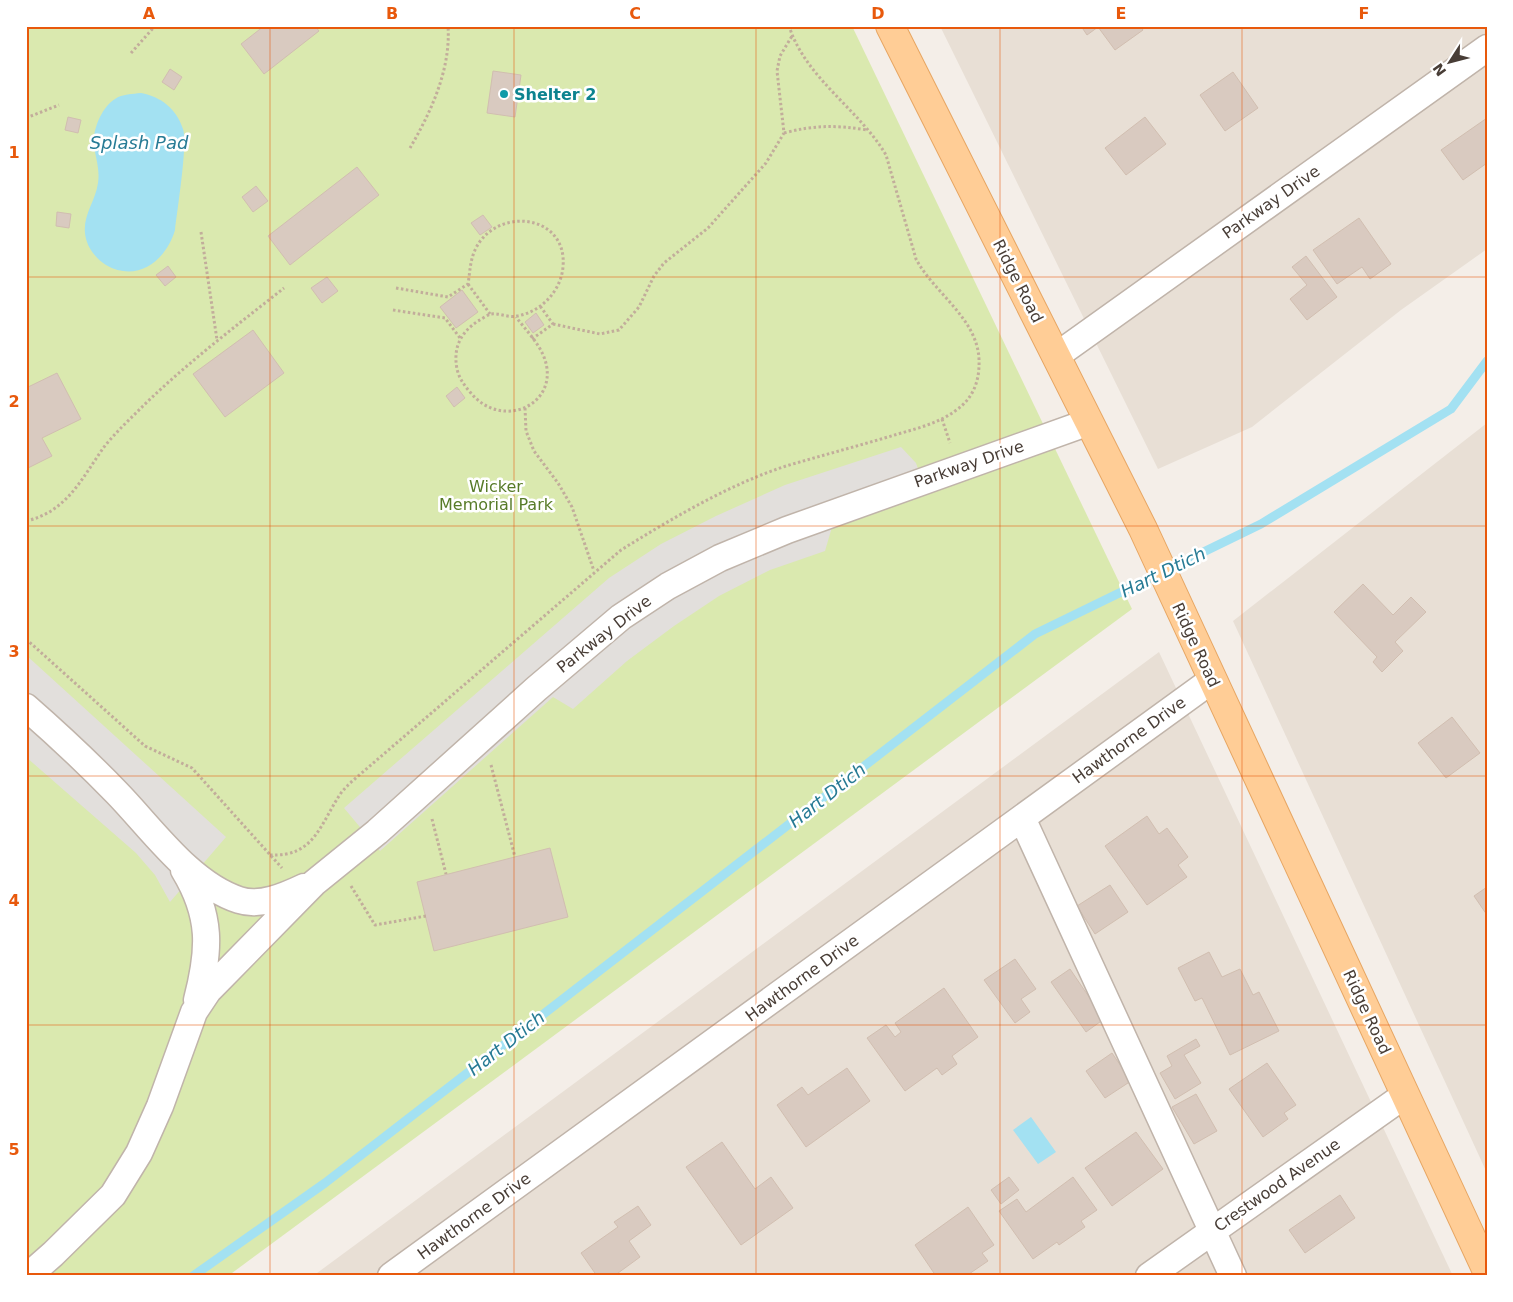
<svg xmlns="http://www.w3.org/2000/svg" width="1513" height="1302" viewBox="0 0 1513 1302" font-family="'DejaVu Sans',sans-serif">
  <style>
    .residential { fill: #e8dfd5 }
    .green { fill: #dae9af }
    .parking { fill: #e2dfdc }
    .water { fill: #a3e1f2 }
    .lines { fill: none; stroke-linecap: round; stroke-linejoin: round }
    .stream { stroke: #a3e1f2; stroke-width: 9 }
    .building { fill: #d9cac0; stroke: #d1beb0 }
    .minor-casing { stroke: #c0b4aa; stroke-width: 29 }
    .major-casing { stroke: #e7a663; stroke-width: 30 }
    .path { stroke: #c2ad9b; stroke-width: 3; stroke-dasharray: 2.5 2.5; stroke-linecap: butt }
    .minor { stroke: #fff; stroke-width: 26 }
    .major { stroke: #ffcd96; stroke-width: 28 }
    .grid { fill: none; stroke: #e8590c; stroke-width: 1; stroke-opacity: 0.55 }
    .culture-dot { fill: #0f9aa8; stroke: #fff; stroke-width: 2 }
    .labels { text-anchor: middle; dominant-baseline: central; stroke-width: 5; stroke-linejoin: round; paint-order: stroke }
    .culture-label { font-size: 16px; font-weight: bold; fill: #0d838f; stroke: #fff; text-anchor: start }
    .street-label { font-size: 16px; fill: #483d36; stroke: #fff }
    .park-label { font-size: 16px; fill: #577b28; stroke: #fff }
    .water-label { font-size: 18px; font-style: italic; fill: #277b95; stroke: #fff }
    .neatline { fill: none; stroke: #e8590c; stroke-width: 2 }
    .grid-label { font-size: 16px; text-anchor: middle; font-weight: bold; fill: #e8590c }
  </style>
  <rect width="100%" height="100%" fill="#f4eee8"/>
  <path class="residential" d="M940,26H1487V249L1401,310L1252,427L1158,469Z
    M1487,423V1173L1233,621Z
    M1159,652L1453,1276H313Z"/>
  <path class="green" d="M26,26H852L1132,609L228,1276H26Z"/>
  <path class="parking" d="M901,447L916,463L926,492L832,527L825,551L770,570L719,596L674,626L627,661L573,709L553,697L380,851L344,808L609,578L661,544L716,516L785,485Z
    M26,655L226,837L170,902L155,875L136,853L26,757Z"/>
  <path class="water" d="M141,93C161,97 176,108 183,129C188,143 177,211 175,230C166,261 137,283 106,265C98,260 90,251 87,242C79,219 95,204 98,183C100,170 96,159 94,146C92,130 102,107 115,99C122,94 133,94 141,93Z
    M1031,1117L1056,1152L1038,1164L1013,1130Z"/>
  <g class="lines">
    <path class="stream" d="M193,1276L325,1183L1035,634L1261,524L1451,409L1487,361"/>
  </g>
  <path class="building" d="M264,26H315L319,31L264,74L241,44Z
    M1081,26H1140L1143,30L1115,50L1098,27L1087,35Z
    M170,69L182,77L174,90L162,82Z
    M493,71L521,75L515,117L487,113Z
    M1233,72L1258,108L1225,131L1200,95Z
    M68,117L81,120L78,133L65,130Z
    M1145,117L1166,144L1126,175L1105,148Z
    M1487,118V163L1463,180L1441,150Z
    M357,167L379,195L290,265L268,236Z
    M256,186L268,201L253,212L242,197Z
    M57,212L71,214L69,228L56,226Z
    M483,215L492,227L480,235L471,223Z
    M1359,218L1391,264L1370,279L1362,267L1337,284L1313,250Z
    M1306,256L1337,297L1307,320L1290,299L1307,285L1292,267Z
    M168,266L176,277L165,286L156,275Z
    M327,277L338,291L322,303L311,288Z
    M462,290L478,312L456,328L440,307Z
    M536,313L544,325L533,333L525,322Z
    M253,330L284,373L225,417L193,374Z
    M57,373L81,419L42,438L52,456L26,469V388Z
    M457,387L465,398L454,407L446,396Z
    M1363,584L1393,615L1411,597L1426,612L1395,642L1403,651L1382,672L1373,662L1377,657L1334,612Z
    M1452,717L1480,753L1446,778L1418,743Z
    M1147,816L1159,834L1167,828L1188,857L1178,865L1187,877L1147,905L1105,846Z
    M550,848L568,917L434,951L417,882Z
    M1110,885L1128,912L1095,934L1077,906Z
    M1487,887V915L1474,896Z
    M1209,952L1222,977L1240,969L1253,995L1259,992L1279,1031L1230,1055L1202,998L1195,1001L1178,968Z
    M1015,959L1036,989L1021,999L1030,1012L1015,1023L984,980Z
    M1070,969L1104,1019L1086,1032L1051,982Z
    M944,988L978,1037L952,1056L957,1064L942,1075L937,1068L905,1091L867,1038L886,1025L895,1037L901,1032L895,1023Z
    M1196,1039L1200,1046L1184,1055L1201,1083L1175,1099L1160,1073L1172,1066L1167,1056Z
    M1112,1053L1131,1081L1105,1098L1086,1071Z
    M1267,1063L1296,1105L1284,1113L1288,1119L1263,1137L1229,1089Z
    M847,1068L870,1101L806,1147L777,1105L802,1087L808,1095Z
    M1196,1094L1217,1131L1194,1144L1172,1107Z
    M1136,1132L1163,1169L1112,1206L1085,1168Z
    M722,1142L755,1189L771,1177L793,1208L741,1245L686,1167Z
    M1009,1177L1019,1190L1001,1204L991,1190Z
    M1073,1177L1097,1210L1081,1221L1085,1227L1059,1245L1057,1242L1033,1259L999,1211L1017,1199L1026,1212Z
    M1340,1195L1355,1218L1305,1253L1289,1230Z
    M638,1206L651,1225L629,1241L640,1257L614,1276H597L581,1253L618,1227L614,1222Z
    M968,1207L994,1245L982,1253L988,1261L969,1274L971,1276H936L915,1245Z"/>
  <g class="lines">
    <g class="minor-casing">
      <path id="minor" d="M1056,356L1487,48
        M26,707C58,735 88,763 117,793C152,829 190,884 239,900C260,907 285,896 304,887
        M1022,818L1233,1276
        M184,870C212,916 210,950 197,1000
        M28,1276L53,1254L113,1195L139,1153L160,1106L194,1012L208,991L314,883L377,832L536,689L621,617L668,586L720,558L787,530L1089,422
        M391,1276L1212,680
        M1149,1276L1405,1095"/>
    </g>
    <g class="major-casing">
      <path id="major" d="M890,26L1143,529L1487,1271"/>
    </g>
    <path class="path" d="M131,53L155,26
      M26,118L59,105
      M784,133C814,125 836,125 867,130
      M410,148C431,112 451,69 448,26
      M201,232L217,340
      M468,284L490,314
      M396,288L448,297L468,284C470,272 470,261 475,250C495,206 568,213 563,267C561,291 541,312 517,316C509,318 500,313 491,314C487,315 482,319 478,321C460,333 453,348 457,369C459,378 464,385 470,392C502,432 562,404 544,357C538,342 525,329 516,317
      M393,310L445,318L460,338
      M553,324L600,334L619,330L639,307L654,276L664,263L708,228L766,163L784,133L777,71L780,56L792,36
      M532,339L553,324L540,306
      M525,408L526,431L534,451L558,483L572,507L594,571
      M942,419L950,443
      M26,521C67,512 82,478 104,447C116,432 130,419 143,406C187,363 236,326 284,288
      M26,639L145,746L192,768L282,868
      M491,765L515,857
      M432,819L446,874
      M270,855C315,857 320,824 341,793C347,785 356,778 364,771L621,550C673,518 728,485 786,466C820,456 854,447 888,437C910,430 936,425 955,411C973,399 980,381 979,359C977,318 934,293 916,259L886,155C859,109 806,79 789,26
      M351,886L375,925L426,916"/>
    <use href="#minor" class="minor"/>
    <use href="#major" class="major"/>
  </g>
  <path class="grid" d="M270,26V1276M514,26V1276M756,26V1276M1000,26V1276M1242,26V1276M26,277H1487M26,526H1487M26,776H1487M26,1025H1487"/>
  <circle class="culture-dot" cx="504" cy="94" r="5"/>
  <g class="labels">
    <g class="culture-label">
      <text x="514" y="94">Shelter 2</text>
    </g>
    <g class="street-label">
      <text transform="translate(1271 202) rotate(-35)">Parkway Drive</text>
      <text transform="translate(1018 281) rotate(63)">Ridge Road</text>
      <text transform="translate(969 464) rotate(-19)">Parkway Drive</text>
      <text transform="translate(604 634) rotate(-38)">Parkway Drive</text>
      <text transform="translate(1196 645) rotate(65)">Ridge Road</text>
      <text transform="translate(1129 740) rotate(-36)">Hawthorne Drive</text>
      <text transform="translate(802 978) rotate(-36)">Hawthorne Drive</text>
      <text transform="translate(1367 1012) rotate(65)">Ridge Road</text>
      <text transform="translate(1277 1185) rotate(-35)">Crestwood Avenue</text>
      <text transform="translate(474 1216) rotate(-36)">Hawthorne Drive</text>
    </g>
    <g class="park-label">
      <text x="496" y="486">Wicker<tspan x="496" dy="18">Memorial Park</tspan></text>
    </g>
    <g class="water-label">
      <text x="139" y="142">Splash Pad</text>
      <text transform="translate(1163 572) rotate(-26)">Hart Dtich</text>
      <text transform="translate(827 795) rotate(-38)">Hart Dtich</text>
      <text transform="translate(506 1043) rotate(-38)">Hart Dtich</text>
    </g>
  </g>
  <rect width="1513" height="1302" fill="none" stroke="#ffffff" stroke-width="55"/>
  <g transform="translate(1450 62) rotate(234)" stroke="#ffffff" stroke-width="4" paint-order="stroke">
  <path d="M0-4L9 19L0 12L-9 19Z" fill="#483d36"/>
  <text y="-8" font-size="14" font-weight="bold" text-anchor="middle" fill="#483d36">N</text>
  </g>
  <rect x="28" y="28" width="1458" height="1246" class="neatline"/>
  <g class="grid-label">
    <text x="149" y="19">A</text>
    <text x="392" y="19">B</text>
    <text x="635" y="19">C</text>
    <text x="878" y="19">D</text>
    <text x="1121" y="19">E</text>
    <text x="1364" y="19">F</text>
    <text x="14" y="158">1</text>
    <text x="14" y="407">2</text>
    <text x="14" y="657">3</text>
    <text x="14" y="906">4</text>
    <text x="14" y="1155">5</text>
  </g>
</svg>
